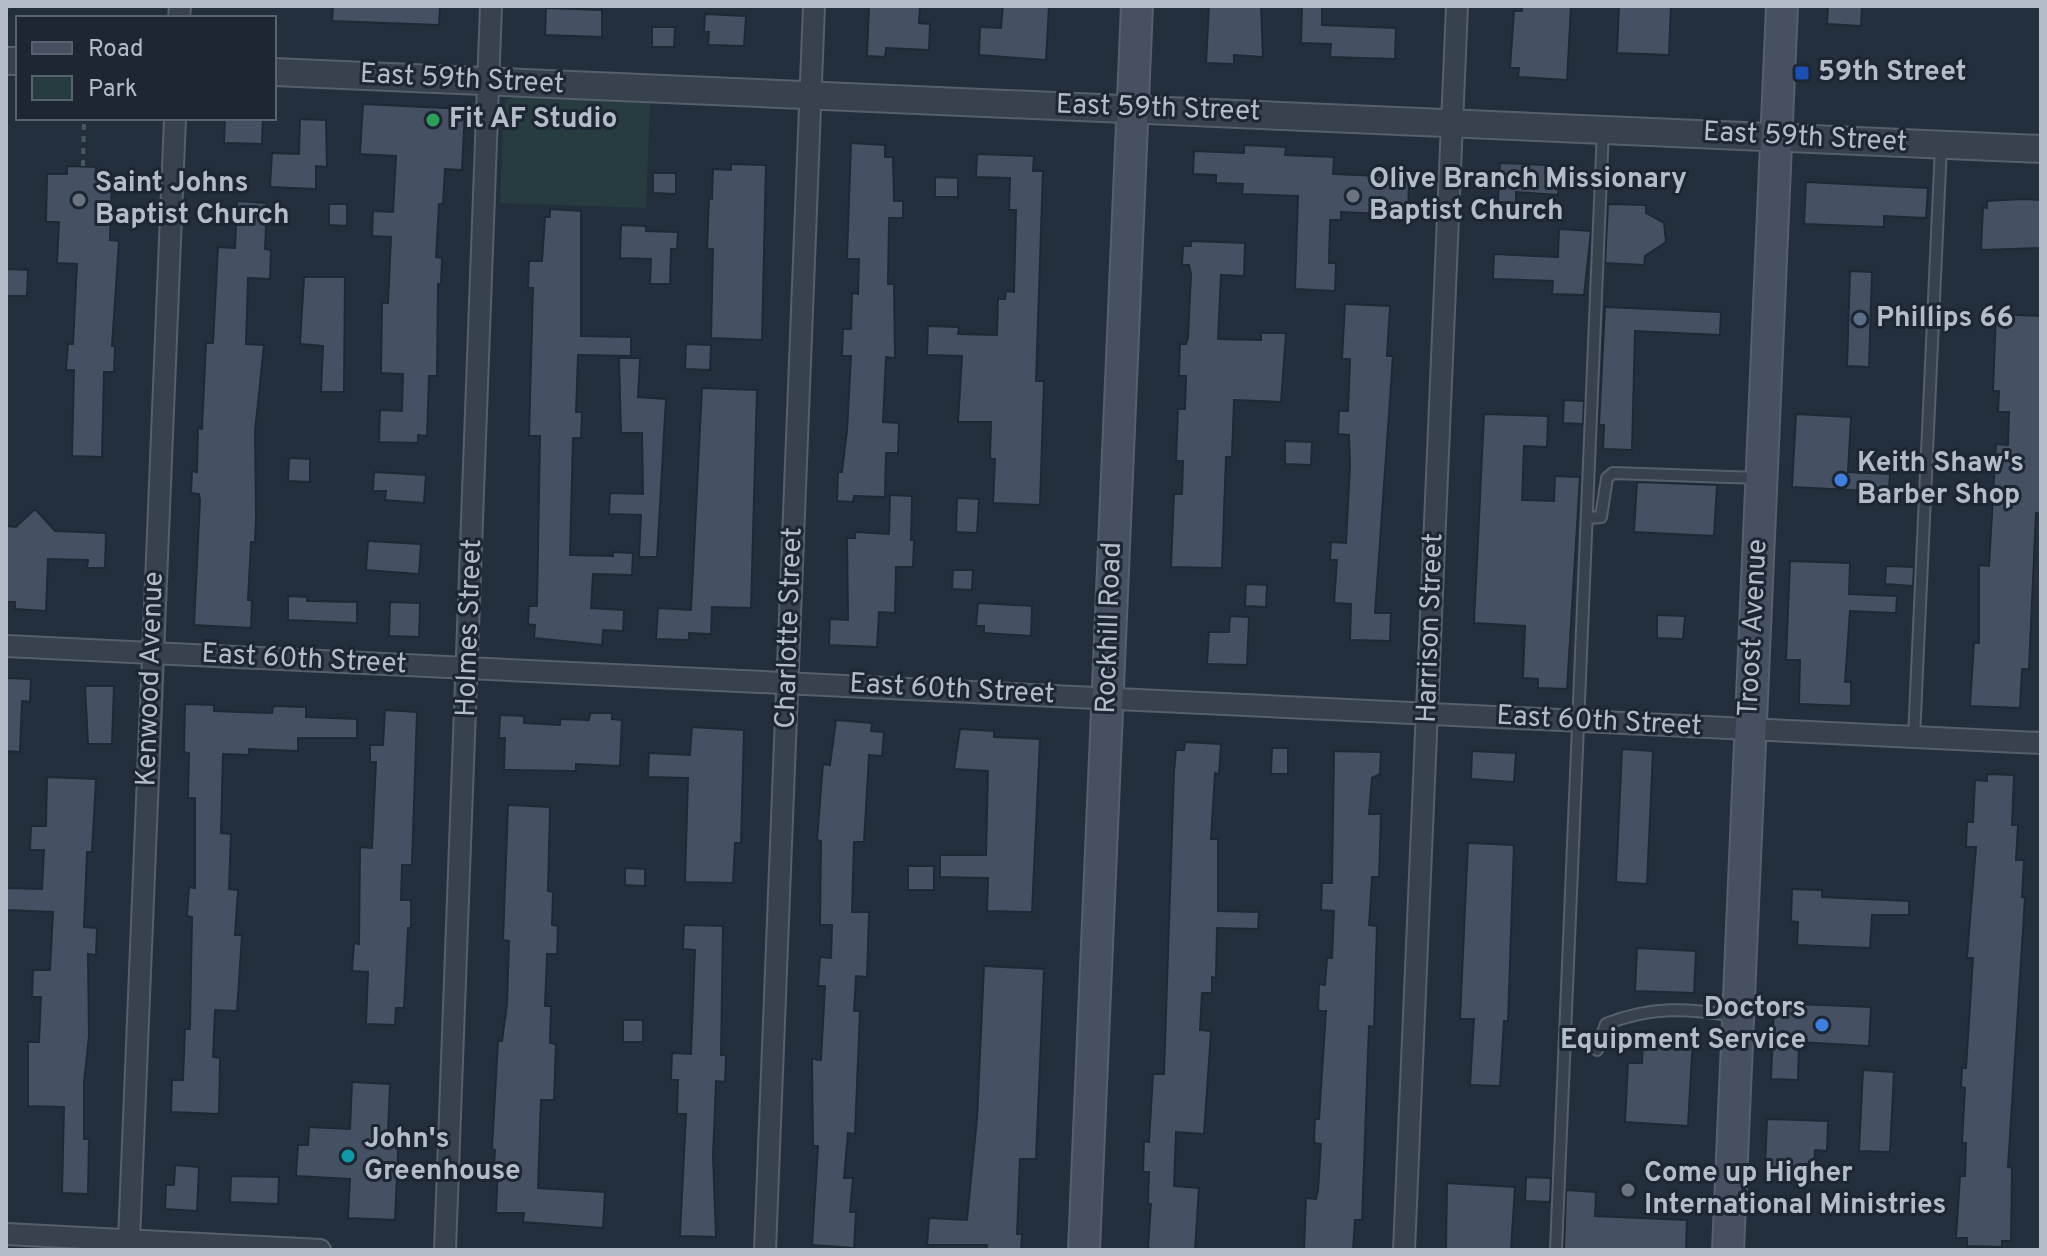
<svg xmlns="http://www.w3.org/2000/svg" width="2047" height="1256" viewBox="0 0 2047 1256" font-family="Overpass,sans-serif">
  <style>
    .green { fill: #263c3f }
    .building { fill: #455162; stroke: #1f2835; stroke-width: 2 }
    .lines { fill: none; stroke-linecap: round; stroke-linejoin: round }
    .service-casing { stroke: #565f6c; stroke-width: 14 }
    .minor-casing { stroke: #565f6c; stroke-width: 24 }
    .tertiary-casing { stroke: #565f6c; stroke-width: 30 }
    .secondary-casing { stroke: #565f6c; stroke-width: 34 }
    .path { stroke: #44595c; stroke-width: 4; stroke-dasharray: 6 6; stroke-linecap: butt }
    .service { stroke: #38414e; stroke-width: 10 }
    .minor { stroke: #38414e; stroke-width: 20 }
    .tertiary { stroke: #38414e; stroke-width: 26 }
    .secondary { stroke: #465061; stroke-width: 30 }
    .transit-dot { fill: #1a4fb4; stroke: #1d2633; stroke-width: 3 }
    .leisure-dot { fill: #2e9e5b; stroke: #1d2633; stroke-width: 3 }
    .worship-dot { fill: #6b7280; stroke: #1d2633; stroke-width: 3 }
    .service-dot { fill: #5c6f8a; stroke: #1d2633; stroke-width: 3 }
    .shop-dot { fill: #3f7fe0; stroke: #1d2633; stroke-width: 3 }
    .culture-dot { fill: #0f9aa8; stroke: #1d2633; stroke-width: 3 }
    .labels { text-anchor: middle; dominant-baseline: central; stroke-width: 6; stroke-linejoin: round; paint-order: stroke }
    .poi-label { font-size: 28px; font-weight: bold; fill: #b4bcc9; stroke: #1d2633; text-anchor: start }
    .street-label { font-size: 28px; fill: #b4bcc9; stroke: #1d2633 }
  </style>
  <rect width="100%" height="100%" fill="#242f3e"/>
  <path class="green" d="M514,97L650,102L646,208L500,203L504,106L507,99Z"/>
  <path class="building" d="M333,6H440L439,25L332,21Z
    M869,6H920L919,23L930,24L929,50L886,48L885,57L867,56Z
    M1003,6H1049L1046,60L979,55L980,27L1001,28Z
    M1209,6H1261L1263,57L1234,55V64L1206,63Z
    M1302,6H1322V25L1396,28L1395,59L1330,57L1331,44L1301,43Z
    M1522,6H1571L1567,80L1518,77L1519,68H1510L1514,11H1522Z
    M1619,6H1671L1669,55L1617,53Z
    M1828,6H1862L1861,26L1827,24Z
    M546,8L602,10V37L545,35Z
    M705,14L746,16L744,46L708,45L709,32H704Z
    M652,27H675L674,47H652Z
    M363,104L465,109L462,170L445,169L443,204H439L436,257L442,258L441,284H438L437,376H429L427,436L418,435V443L379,442L380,410L402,411L403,374L381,373L382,303H388L391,237L372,236L373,211L393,212L396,156L360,154Z
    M225,118H263L262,144L224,143Z
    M300,119L326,120L327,167L316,166V189L270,187L272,153L299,154Z
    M851,143L885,145V157H893L894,201H903V218H889L888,284H894L895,358L886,357L883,422L899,423L898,453H886L885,497L854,496L853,502L837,501L838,472H842L847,431L851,356H842L843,329H851L852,293L858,294L859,259H847Z
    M1244,145L1286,147L1285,155L1334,157L1333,174L1409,177L1408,215L1341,212V220H1330L1329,263H1336L1335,291L1295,289L1298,196L1242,194L1243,184L1216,183V175L1193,174L1194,151L1244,153Z
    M977,154L1034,156L1033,171H1043L1036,381H1044L1040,505L993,503L995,459H990L991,422H958L962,356L927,355L928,326L959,327L958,334L997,335L998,299H1005L1006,291L1014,292L1016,210H1009L1010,178L976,177Z
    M1500,163L1547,165L1546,175H1559L1558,195L1516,192V203L1498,202Z
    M731,164L766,165L762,340L711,338L713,249H707L709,198L712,199L713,169L731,170Z
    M67,166L96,167L95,176L112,177L110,240L119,241L112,346H115L114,372H104L102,457L72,456L74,370H66L68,344H73L77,264L57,263L59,222H46L47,174H67Z
    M653,173H676V194L653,193Z
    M935,177L958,178V197H935Z
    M1806,182L1928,188L1926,218L1884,216V227L1804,224Z
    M2023,199L2041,200V248L1981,250L1983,207L1987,208V201Z
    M237,201L267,203L265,249L271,250L270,279L248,278L246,344L264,345L255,431L256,517L255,542H251L248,600H252L251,628L194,625L200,500L199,494L191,493L192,471L197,472L198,428L202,429L206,343H213L218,247L235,248Z
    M329,204H347V226L329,225Z
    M1608,204L1646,205V213L1664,223L1666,242L1645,256L1644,265L1605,263Z
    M550,209L581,211V336L631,337V356L578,355L576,412H582L581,438H573L570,555L613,556V552L633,553L632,575L593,574L591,608L624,610L623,631L603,630L602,645L534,638L535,625L528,624L529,606H537L540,436H529L533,288H528L529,261H542L545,217H550Z
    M621,225L646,226V231L678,232L677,249H671L670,284H650L651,259L620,258Z
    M1559,229L1591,231L1584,295L1552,294L1553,281L1493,279L1494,254L1558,257Z
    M1191,241L1245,243L1244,276L1221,275L1218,339L1261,340V333H1286L1281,402L1234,400L1232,457H1226L1222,568L1171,567L1174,494H1182L1183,461H1176L1178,409H1185L1186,376H1179L1180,344H1186L1188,338L1191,274L1189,265H1182L1183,246H1191Z
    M6,269L28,270L27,296H6Z
    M1850,271L1872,272L1869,367L1847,366Z
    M304,277H345L344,392H321L323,346L300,344Z
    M1345,304L1390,306L1387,356H1393L1375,613H1391L1390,641L1350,640L1351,604L1334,603L1337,560H1330L1331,542L1346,543L1350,466L1349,435L1338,434L1339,411H1348L1350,359H1342Z
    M1605,307L1721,312L1720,335L1635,331L1632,450L1603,449L1604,425H1599Z
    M1996,314L2041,316V514L2036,513L2029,669H2022L2020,708L1970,706L1974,643H1979V565L1989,566L1996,444L2008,445L2009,412H1998L1999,391H1993Z
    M686,344L711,345L710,370L685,369Z
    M619,358H640L638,397L666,399L657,557H639L641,515L609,514L610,493L643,494L642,433H621Z
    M702,388L757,390L751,608L712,607L711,634L689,633V640L656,639L658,608L691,610Z
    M1564,400L1584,401L1583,424L1563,423Z
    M1484,414L1548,416L1547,447L1524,446L1522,500L1554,501L1555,476L1580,477L1567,689L1538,688V679L1523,678L1525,626L1474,623Z
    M1796,414L1851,417L1848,472L1890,474L1889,492L1792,487Z
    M1285,441L1312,442L1311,465L1285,464Z
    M289,458L310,459V482L288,481Z
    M374,472L426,475L424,503L385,500L386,491H373Z
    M1637,482L1717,485L1714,536L1634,532Z
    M890,495L912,496L911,540H914L913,567H896L895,613L879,612L877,647L829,645L830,619L848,620L847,538H855V532L889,534Z
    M957,498L979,499L977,533L956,532Z
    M35,509L55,531L106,533L105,568H87L88,560L48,559L46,611L15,609V602H6V526L16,527Z
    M368,541L421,544L419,574L366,570Z
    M1790,561L1850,563L1849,594L1897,596L1896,613L1850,611L1845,682H1851V706L1799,704L1800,660H1786Z
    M1886,566L1914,567L1913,586L1885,584Z
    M953,570H973L972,590L952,589Z
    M1246,584L1267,585L1266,607L1245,606Z
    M288,596L307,597V601L357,602V623L288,620Z
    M390,602L420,603L419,637L389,636Z
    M978,603L1032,606L1031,636L984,633V626H976Z
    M1657,615L1685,616L1683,639L1657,638Z
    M1230,616L1249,617L1247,665L1207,664L1209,632H1229Z
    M6,678L31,679L30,702L22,701L20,752L6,751Z
    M85,686H114L112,744H88Z
    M185,704L214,705V711L272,713L273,706L306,707V717L357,719V738H298V751L249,749V755L223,754L221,833L231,834L229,889L238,890L235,935H242L237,1011L215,1010L213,1057L220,1058L219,1114L171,1112L172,1080H183L185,1029H190L192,917L187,916L189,887L195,888V798H188L189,753L184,752Z
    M385,710L417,712L412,865H402L401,900H411V928H408L404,1008H396L395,1025L366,1024L368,972L352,971L354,943L359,944L360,847L372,848L376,762H370V745H383Z
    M590,713H612V719L622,720L620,766L576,764V771L504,770L505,738H499L500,715L524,716V723L560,725V719L589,720Z
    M836,720L872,723L871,731L884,732L882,756L869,755L864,842H854L852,912H869L867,977L856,976L854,1011H860L855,1134L848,1133L844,1178H853L850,1212H856L854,1248L812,1245L818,1146H813L812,1059L821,1060L825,986H818L820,957L831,958L832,925H820L821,841L817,840L823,764L830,765Z
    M692,727L744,730L741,843H735L733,883L685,882L688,778L648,777L649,753L690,755Z
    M960,729L994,731V737L1040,739L1032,912L987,911L988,878L940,877V855H986L988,771L954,769Z
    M1185,742L1221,744L1219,774L1215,773L1211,839H1218V911L1259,912L1258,929L1217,928L1216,978L1212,977V993H1202L1200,1030L1211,1031L1204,1134L1176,1132L1174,1186L1199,1188L1195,1250H1154L1148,1248L1151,1204H1148L1149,1172H1143L1144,1141L1149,1142L1153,1074H1164L1174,771L1176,750H1184Z
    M1272,748H1288V774H1271Z
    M1622,749L1653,751L1647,884L1616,882Z
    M1334,751L1381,752L1380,774L1372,778L1369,814H1381L1379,877H1372L1369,925L1377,926L1374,1027L1369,1026L1362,1220H1355L1353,1250H1304L1306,1198L1316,1199L1318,1190L1321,1144L1314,1143L1315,1119H1319L1326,1011H1318L1319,984L1325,985L1327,958H1332L1334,911L1321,910L1322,883H1332Z
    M1472,751L1516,753L1514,782L1471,779Z
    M1987,774L2014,775L2012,825H2018L2016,860H2024L2022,897L2025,898L2008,1167L2012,1168L2011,1241H2002V1247L1967,1246V1238H1956L1960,1176H1965L1966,1143H1962L1965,1088L1961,1087L1962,1068H1966L1973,958H1967L1976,847H1966L1967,822H1973L1975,780L1987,781Z
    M47,777L96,779L92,852H87L84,927L97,928L96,955L88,954L89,1036L84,1082V1139H89L88,1194L62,1193L64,1107L28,1106V1042H39L41,997H32L33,970H50L53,912L6,910V888L42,889L44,850H30L31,826H46Z
    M508,805L550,807L548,891L553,892L552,925L558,926L557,954H547L545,1006H551L550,1043L556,1044L554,1100H541L538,1188L605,1192L603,1228L523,1222L524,1213H496L498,1166L494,1165L495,1150L492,1149L498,1041H502L507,1004L509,941L503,940Z
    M1468,843L1514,845L1508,1021H1504L1500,1086L1470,1085L1474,1019H1460Z
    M908,866H934V890H908Z
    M625,868L645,869V886L625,885Z
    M1792,889L1822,890V897L1909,901V915H1872L1870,948L1797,945L1798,922L1791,921Z
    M684,925L723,926L721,1055H726L725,1082L716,1081L713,1156L716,1237L680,1236L686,1114H677L678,1080H671L672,1053L691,1054L695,950L683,949Z
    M1637,948L1696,951L1694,993L1635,991Z
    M984,966L1044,969L1036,1159H1020L1017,1234H1022L1021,1250H986L987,1245H927L929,1218L967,1220L977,1119Z
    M1774,1003L1871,1007L1869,1046L1799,1042L1798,1080L1771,1079Z
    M623,1020H643V1042H623Z
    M1643,1035L1693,1037L1688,1126L1625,1122L1628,1063H1642Z
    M1863,1070L1894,1072L1890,1152L1859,1151Z
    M352,1082L390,1084L388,1131H399L395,1220L348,1218L350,1179L296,1176L298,1145H308L309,1127L350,1129Z
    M1767,1119L1828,1121L1827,1151L1815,1150L1814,1169L1765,1167Z
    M175,1165L199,1167L197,1211L165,1209L166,1185H174Z
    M231,1176L279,1177L278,1204L230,1202Z
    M1526,1177L1551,1178L1550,1202L1525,1201Z
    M1447,1183L1515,1187L1511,1250H1446Z
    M1566,1190L1596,1192L1595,1216L1687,1220L1686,1250H1564Z"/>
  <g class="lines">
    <g class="service-casing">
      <path id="service" d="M1588,518L1601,517L1607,478L1613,473L1759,478
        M1914,737L1941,146
        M1597,1050L1606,1024C1651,1006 1688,1008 1735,1016
        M1556,1250L1603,129"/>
    </g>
    <g class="minor-casing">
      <path id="minor" d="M179,18L180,6
        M6,646L2041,743
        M6,1234L320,1250
        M129,1240L175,118
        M445,1250L491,6
        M765,1250L814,6
        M1404,1250L1457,6"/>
    </g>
    <g class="tertiary-casing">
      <path id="tertiary" d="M6,61H18
        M274,72L2041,149"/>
    </g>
    <g class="secondary-casing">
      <path id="secondary" d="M1084,1250L1137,6
        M1728,1250L1782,6"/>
    </g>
    <path class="path" d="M83,166L84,118"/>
    <use href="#service" class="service"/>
    <use href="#minor" class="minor"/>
    <use href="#tertiary" class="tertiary"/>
    <use href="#secondary" class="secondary"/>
  </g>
  <rect class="transit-dot" x="1794" y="65" width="16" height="16" rx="4"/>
  <circle class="leisure-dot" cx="433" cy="120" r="8"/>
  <g class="worship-dot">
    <circle cx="1353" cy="196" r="8"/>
    <circle cx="79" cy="200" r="8"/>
    <circle cx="1628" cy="1190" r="8"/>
  </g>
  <circle class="service-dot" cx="1860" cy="319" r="8"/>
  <g class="shop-dot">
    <circle cx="1841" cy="480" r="8"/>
    <circle cx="1822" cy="1025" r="8"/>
  </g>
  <circle class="culture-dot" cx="348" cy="1156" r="8"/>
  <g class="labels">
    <g class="poi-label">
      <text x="1818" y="73">59th Street</text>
      <text x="449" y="120">Fit AF Studio</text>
      <text x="1369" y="180">Olive Branch Missionary<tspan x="1369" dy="32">Baptist Church</tspan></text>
      <text x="95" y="184">Saint Johns<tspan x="95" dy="32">Baptist Church</tspan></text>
      <text x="1876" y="319">Phillips 66</text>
      <text x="1857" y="464">Keith Shaw's<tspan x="1857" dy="32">Barber Shop</tspan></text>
      <text x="1806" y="1009" text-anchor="end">Doctors<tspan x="1806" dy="32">Equipment Service</tspan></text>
      <text x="364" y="1140">John's<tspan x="364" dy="32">Greenhouse</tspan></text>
      <text x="1644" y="1174">Come up Higher<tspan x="1644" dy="32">International Ministries</tspan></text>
    </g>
    <g class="street-label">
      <text transform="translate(462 80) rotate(3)">East 59th Street</text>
      <text transform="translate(1158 109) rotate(2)">East 59th Street</text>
      <text transform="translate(1805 138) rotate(3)">East 59th Street</text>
      <text transform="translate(470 628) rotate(-88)">Holmes Street</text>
      <text transform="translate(790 628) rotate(-88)">Charlotte Street</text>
      <text transform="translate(1110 628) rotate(-88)">Rockhill Road</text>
      <text transform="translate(1431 628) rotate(-88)">Harrison Street</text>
      <text transform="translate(1754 628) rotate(-87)">Troost Avenue</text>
      <text transform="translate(304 660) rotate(3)">East 60th Street</text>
      <text transform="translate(151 679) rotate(-88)">Kenwood Avenue</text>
      <text transform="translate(952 690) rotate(3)">East 60th Street</text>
      <text transform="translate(1599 722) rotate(3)">East 60th Street</text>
    </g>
  </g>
  <rect width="2047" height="1256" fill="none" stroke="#b4bcc9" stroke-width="16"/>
  <rect x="16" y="16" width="260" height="104" fill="#1d2633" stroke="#59626f" stroke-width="2"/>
  <rect x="32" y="42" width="40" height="12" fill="#465061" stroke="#59626f" stroke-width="2"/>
  <text x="88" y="56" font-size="24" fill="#b4bcc9">Road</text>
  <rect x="32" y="76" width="40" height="24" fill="#263c3f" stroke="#59626f" stroke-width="2"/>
  <text x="88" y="96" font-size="24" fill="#b4bcc9">Park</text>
</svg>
